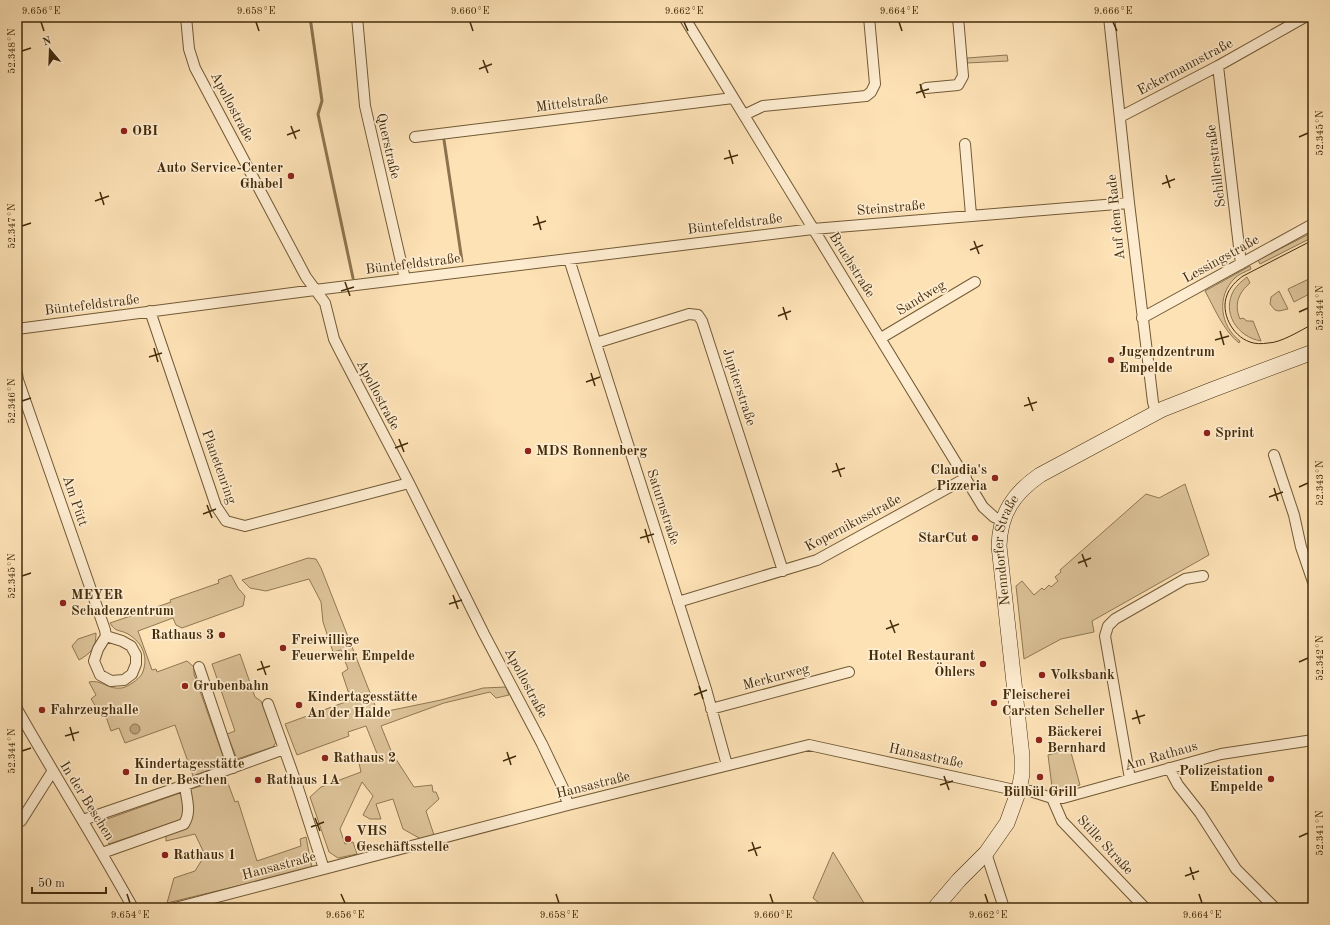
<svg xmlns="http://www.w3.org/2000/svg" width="1330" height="925" viewBox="0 0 1330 925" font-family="'Old Standard TT',serif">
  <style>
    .green { fill: #ddc399; stroke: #907852 }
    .water { fill: #bea47c; stroke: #8d744e }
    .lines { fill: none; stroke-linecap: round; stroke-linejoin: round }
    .stream { stroke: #8d744e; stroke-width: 3 }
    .street-casing { stroke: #725a35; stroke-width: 12 }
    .secondary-casing { stroke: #432c0a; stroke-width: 16 }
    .street { stroke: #feecd0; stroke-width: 10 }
    .secondary { stroke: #feecd0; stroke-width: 15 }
    .tram { stroke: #432c0a; stroke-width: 1 }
    .ticks { fill: none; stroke: #432c0a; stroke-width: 1.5 }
    .poi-dot { fill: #8f2418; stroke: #feecd0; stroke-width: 1.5 }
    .labels { text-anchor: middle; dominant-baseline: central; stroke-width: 3.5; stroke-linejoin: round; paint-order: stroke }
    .street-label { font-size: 14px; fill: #432c0a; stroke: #feecd0 }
    .poi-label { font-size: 14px; font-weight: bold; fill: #432c0a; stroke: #feecd0; text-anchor: start }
    .neatline { fill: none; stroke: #432c0a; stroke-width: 1.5 }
    .ticks-label { font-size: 10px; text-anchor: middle; fill: #432c0a }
  </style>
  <rect width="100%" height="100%" fill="#fde2b6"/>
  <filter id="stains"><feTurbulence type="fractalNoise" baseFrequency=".005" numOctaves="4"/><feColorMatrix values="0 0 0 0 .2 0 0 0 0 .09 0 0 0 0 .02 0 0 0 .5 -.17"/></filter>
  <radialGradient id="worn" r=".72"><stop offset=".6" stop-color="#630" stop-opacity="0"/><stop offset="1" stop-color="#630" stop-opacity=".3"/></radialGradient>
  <path class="green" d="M1007,55L1008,61L967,63V58Z
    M1313,232V237L1260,264L1258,260Z
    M1250,266L1251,269C1245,272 1239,274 1235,278C1216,296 1220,326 1240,341L1239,343C1223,330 1215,309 1205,291Z
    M1247,277L1250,283C1238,293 1234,305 1240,319L1243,318L1247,321H1253L1261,341C1237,337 1221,312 1234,290C1237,285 1242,281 1247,277Z
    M1313,277V292L1294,302L1288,289Z
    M1279,291L1288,309L1279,311L1275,310L1270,304L1271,297Z
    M1185,484L1209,555L1092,621L1094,632L1061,639L1024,659L1016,586L1022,581L1034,595L1042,588L1044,590L1049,585L1051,587L1058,581L1055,577L1061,572L1060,570L1146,494L1159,498Z
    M308,558L316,559L321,568L378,713L441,700L483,688L506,687L509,695L496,698L490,692L444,703L381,726L392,753L414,787L432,785L433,792H436L439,799L426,811L435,838L421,839L403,829L393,799L376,804L381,819H370L363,815L373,796L362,782L340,829L345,844L353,842L357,854L338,858L329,852L310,797L321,787L361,772L359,763L378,756L366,726L348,732L349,736L297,755L285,724L351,700L342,673L348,669L341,650L333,652L323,622L321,602L309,579L266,591L250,588L242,580Z
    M231,575L238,588L245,596L243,606L182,628L176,625L173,618L138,631L152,670L156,669L157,672L187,661L194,667V674L224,759L222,765L193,776L175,725L125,743L119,728L111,731L104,711L100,713L91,699L96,695L89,682C102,679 107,690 122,688C129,686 138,680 142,674C149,658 143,643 128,634C119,629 116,633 110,623L171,602L170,600L219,583L218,580Z
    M96,633C96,648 91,653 79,660L72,646L78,639Z
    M240,654L255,697L261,701L276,742L273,747L237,759L227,734L235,731L212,664Z
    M1070,749L1080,785L1064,790L1052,787L1048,755Z
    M226,778L235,802L238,801L257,861L301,846L300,839L306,837L312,868L167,903L174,878L195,871L205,855L195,834L166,841V834L188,826L190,793L191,789Z
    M180,793L182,796L184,814L180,820L109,844L96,823Z
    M833,852L867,908H825L813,898Z"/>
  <path class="water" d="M130 729a5 5 0 1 1 10 0a5 5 0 1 1-10 0Z"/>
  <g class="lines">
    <path class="stream" d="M310,17L322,101L318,114L353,278
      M444,140L462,261"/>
    <g class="street-casing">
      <path id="street" d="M186,17L189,49L195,68L306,277L325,303L334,339L340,351L409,483L484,634L542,744L563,788L568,805
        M357,17L365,106L405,279
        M684,17L983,507L994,517L1003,521
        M1109,17L1129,203L1153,402L1156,413
        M1312,17L1313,20
        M1218,66L1241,264
        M926,88L958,85L963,76L958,17
        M744,115L763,106L866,96L871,92L875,84L869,17
        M1120,117L1218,66L1305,17
        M415,137L733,98
        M965,144L971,215
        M569,259L706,689L727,765
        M150,311L216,506L226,521L245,526L409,483
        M1142,318L1313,224
        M17,329L315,290L813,229L1129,203
        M881,338L975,282
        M596,343L689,314L698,315L702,321L783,571
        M17,374L18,380L105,630L106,636L98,649L94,661L100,675L111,681L124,680L132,674L136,664V655L131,646L122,641L106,636
        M1274,455L1294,515L1301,547L1313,582
        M678,602L817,560L966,478
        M199,667L233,768
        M268,704L298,788L324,869
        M17,709C55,776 96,841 133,908
        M711,709L849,672
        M1169,768L1178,785L1200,813L1236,869L1275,908
        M1130,779L1105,636L1108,626L1115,619L1185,579L1203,576
        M1052,798L1062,821L1145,908
        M83,820L185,785L284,749
        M17,823L21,821L52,772
        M102,853L184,824C192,811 186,799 185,785
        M986,853L1004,908
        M175,908L568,805L809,745L1010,789L1030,791L1052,798H1063L1221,754L1313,740"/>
    </g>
    <g class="secondary-casing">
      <g id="secondary">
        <path id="s1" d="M935,908L959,880L986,853L1007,823L1019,790L1022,774V756L999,546C1000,513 1014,493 1040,475L1163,409L1214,389L1313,352"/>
      </g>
    </g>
    <use href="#street" class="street"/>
    <use href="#secondary" class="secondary"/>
    <path class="tram" d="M1313,240L1243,276C1236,281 1230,287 1227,295C1220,312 1232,336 1250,342C1255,344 1262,344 1268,343C1281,343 1301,330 1313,324"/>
  </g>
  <path class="ticks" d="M41,22L44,31M256,22L259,31M470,22L473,31M684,22L688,31M899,22L902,31M1113,22L1117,31M22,51L31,48M483,60L488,73M479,69L492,64M920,84L925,98M916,93L929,89M291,126L296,139M287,135L300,130M1299,137L1308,133M729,150L733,164M724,159L738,155M1166,175L1170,188M1162,184L1175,179M100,192L104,205M95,201L109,196M537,216L541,230M533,225L546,221M22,226L31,223M974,241L979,254M970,250L983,245M345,282L350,296M341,291L354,287M783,307L787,320M1299,312L1308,308M778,316L791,311M1220,331L1224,345M1215,340L1229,336M154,348L158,362M149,357L162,353M591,373L595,386M586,382L600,377M1028,397L1033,411M22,401L31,398M1024,406L1037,402M399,439L404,452M395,448L408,443M836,463L841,477M832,472L845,468M1299,487L1308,483M1274,488L1278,501M1269,497L1283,492M207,505L212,518M203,514L216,509M645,529L649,543M640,538L654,534M1082,554L1087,567M1078,563L1091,558M22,576L31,573M453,595L458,609M449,604L462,600M890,620L895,633M886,629L899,624M261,661L266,675M1299,662L1308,658M257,670L270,666M699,686L703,699M694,695L707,690M1136,710L1140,724M1132,719L1145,715M70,727L74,741M65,736L79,732M22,751L31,748M507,752L511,765M503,761L516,756M944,776L949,790M940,785L953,781M315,818L320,831M311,827L324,822M1299,837L1308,833M752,842L757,856M748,851L761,847M1190,867L1194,880M1185,876L1199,871M127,894L130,903M341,894L345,903M556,894L559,903M770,894L773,903M985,894L988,903M1199,894L1202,903"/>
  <g class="poi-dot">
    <circle cx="124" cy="131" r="4"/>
    <circle cx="291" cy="176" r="4"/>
    <circle cx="1111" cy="360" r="4"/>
    <circle cx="1207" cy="433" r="4"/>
    <circle cx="528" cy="451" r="4"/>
    <circle cx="995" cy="478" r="4"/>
    <circle cx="975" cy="538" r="4"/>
    <circle cx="63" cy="603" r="4"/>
    <circle cx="222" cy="635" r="4"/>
    <circle cx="283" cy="648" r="4"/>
    <circle cx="983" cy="664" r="4"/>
    <circle cx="1042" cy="675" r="4"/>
    <circle cx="185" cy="686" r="4"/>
    <circle cx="994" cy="703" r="4"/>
    <circle cx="299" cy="705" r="4"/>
    <circle cx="42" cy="710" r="4"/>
    <circle cx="1039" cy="740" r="4"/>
    <circle cx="325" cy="758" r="4"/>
    <circle cx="126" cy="772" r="4"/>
    <circle cx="1040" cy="777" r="4"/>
    <circle cx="1271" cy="779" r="4"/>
    <circle cx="258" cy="780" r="4"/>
    <circle cx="348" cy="839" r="4"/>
    <circle cx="165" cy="855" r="4"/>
  </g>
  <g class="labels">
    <g class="street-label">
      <text transform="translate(1185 67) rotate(-28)">Eckermannstraße</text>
      <text transform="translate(572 103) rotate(-7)">Mittelstraße</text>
      <text transform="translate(232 107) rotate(62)">Apollostraße</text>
      <text transform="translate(388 146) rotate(77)">Querstraße</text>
      <text transform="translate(1216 166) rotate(-97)">Schillerstraße</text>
      <text transform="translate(891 208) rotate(-5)">Steinstraße</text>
      <text transform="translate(1116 217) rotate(-96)">Auf dem Rade</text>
      <text transform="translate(735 224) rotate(-7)">Büntefeldstraße</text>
      <text transform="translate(1221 259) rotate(-29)">Lessingstraße</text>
      <text transform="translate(413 264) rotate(-7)">Büntefeldstraße</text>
      <text transform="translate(852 265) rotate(58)">Bruchstraße</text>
      <text transform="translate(921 298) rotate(-31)">Sandweg</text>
      <text transform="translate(92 305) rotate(-7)">Büntefeldstraße</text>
      <text transform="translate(739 387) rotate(72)">Jupiterstraße</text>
      <text transform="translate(378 395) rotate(62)">Apollostraße</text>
      <text transform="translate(219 467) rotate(70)">Planetenring</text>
      <text transform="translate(75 501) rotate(71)">Am Pütt</text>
      <text transform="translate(663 507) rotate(72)">Saturnstraße</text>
      <text transform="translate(853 523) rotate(-28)">Kopernikusstraße</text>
      <text stroke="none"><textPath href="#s1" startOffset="389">Nenndorfer Straße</textPath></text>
      <text transform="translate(776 677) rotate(-15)">Merkurweg</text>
      <text transform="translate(526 683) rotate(62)">Apollostraße</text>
      <text transform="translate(926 756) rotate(12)">Hansastraße</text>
      <text transform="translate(1161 756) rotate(-16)">Am Rathaus</text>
      <text transform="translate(593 785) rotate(-14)">Hansastraße</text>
      <text transform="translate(87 801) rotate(58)">In der Beschen</text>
      <text transform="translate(1105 845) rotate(47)">Stille Straße</text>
      <text transform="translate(279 866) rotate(-15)">Hansastraße</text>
    </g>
    <g class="poi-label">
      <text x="132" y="131">OBI</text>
      <text x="283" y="168" text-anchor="end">Auto Service-Center<tspan x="283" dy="16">Ghabel</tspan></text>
      <text x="1119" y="352">Jugendzentrum<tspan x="1119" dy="16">Empelde</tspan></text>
      <text x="1215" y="433">Sprint</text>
      <text x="536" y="451">MDS Ronnenberg</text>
      <text x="987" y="470" text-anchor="end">Claudia's<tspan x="987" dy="16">Pizzeria</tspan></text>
      <text x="967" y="538" text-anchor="end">StarCut</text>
      <text x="71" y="595">MEYER<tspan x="71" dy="16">Schadenzentrum</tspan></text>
      <text x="214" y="635" text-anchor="end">Rathaus 3</text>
      <text x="291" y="640">Freiwillige<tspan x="291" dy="16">Feuerwehr Empelde</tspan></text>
      <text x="975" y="656" text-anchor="end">Hotel Restaurant<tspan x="975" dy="16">Öhlers</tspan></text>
      <text x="1050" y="675">Volksbank</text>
      <text x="193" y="686">Grubenbahn</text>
      <text x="1002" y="695">Fleischerei<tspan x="1002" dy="16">Carsten Scheller</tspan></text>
      <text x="307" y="697">Kindertagesstätte<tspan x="307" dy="16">An der Halde</tspan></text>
      <text x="50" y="710">Fahrzeughalle</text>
      <text x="1047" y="732">Bäckerei<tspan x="1047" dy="16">Bernhard</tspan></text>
      <text x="333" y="758">Rathaus 2</text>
      <text x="134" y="764">Kindertagesstätte<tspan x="134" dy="16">In der Beschen</tspan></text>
      <text x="1263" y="771" text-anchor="end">Polizeistation<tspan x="1263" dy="16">Empelde</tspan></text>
      <text x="266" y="780">Rathaus 1A</text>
      <text x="1040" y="792" text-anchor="middle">Bülbül Grill</text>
      <text x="356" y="831">VHS<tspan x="356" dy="16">Geschäftsstelle</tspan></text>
      <text x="173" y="855">Rathaus 1</text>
    </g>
  </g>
  <rect width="1330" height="925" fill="none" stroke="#fde2b6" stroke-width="44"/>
  <g transform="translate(50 50) rotate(341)" stroke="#feecd0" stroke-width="3" paint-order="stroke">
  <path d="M0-3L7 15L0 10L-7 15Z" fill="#432c0a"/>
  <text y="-6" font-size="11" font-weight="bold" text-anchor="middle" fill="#432c0a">N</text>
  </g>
  <path d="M32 887v6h74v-6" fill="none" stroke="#432c0a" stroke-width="2"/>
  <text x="38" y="887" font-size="12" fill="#432c0a" stroke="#feecd0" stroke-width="3" paint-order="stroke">50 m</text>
  <rect x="22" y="22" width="1286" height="881" class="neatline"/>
  <g class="ticks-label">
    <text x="41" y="14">9.656°E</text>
    <text x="256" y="14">9.658°E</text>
    <text x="470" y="14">9.660°E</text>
    <text x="684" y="14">9.662°E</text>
    <text x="899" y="14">9.664°E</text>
    <text x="1113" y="14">9.666°E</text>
    <text transform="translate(11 51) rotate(-90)" y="4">52.348°N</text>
    <text transform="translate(1319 133) rotate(-90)" y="4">52.345°N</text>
    <text transform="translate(11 226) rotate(-90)" y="4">52.347°N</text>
    <text transform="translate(1319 308) rotate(-90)" y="4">52.344°N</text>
    <text transform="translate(11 401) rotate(-90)" y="4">52.346°N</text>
    <text transform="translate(1319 483) rotate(-90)" y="4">52.343°N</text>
    <text transform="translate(11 576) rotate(-90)" y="4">52.345°N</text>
    <text transform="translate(1319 658) rotate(-90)" y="4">52.342°N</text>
    <text transform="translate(11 751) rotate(-90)" y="4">52.344°N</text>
    <text transform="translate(1319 833) rotate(-90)" y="4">52.341°N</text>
    <text x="130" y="918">9.654°E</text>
    <text x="345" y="918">9.656°E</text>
    <text x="559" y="918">9.658°E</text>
    <text x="773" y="918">9.660°E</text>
    <text x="988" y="918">9.662°E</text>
    <text x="1202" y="918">9.664°E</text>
  </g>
  <rect width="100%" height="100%" filter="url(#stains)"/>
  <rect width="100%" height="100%" fill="url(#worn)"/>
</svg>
